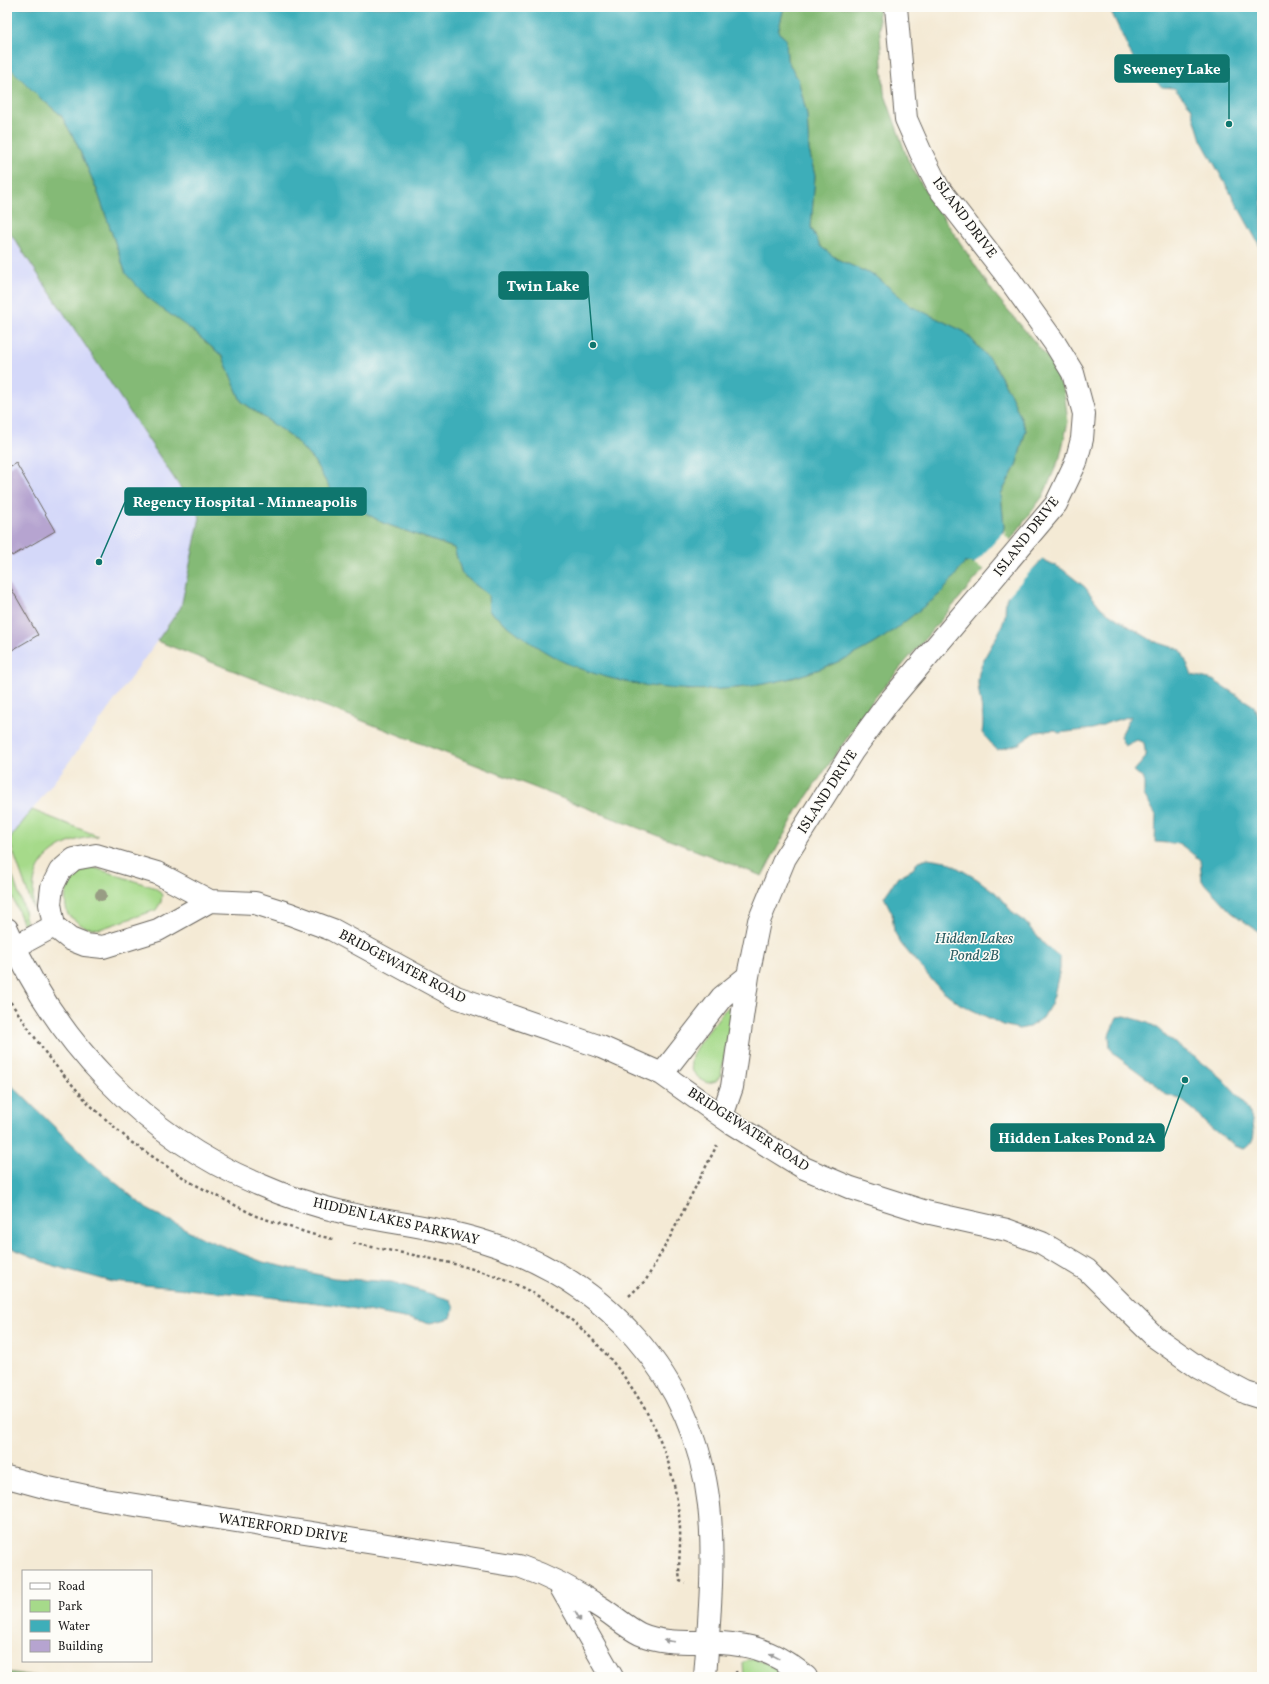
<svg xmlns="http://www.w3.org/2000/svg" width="1269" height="1684" viewBox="0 0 1269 1684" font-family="Vollkorn,serif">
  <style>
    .built { fill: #d4d8f9 }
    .green { fill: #a6da8a; stroke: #617b53 }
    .forest { fill: #84ba76; stroke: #506b49 }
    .water { fill: #3eaeb9; stroke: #2d656a }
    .pier { fill: #f4ead5 }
    .building { fill: #b6a4d0 }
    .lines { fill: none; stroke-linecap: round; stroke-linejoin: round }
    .street-casing { stroke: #68645d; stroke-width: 24 }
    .path { stroke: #68645d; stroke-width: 2.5; stroke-dasharray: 3 3; stroke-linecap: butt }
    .street { stroke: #fff; stroke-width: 22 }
    .tree { fill: #989d84 }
    .oneway { fill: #999 }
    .labels { text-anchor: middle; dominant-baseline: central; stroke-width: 3; stroke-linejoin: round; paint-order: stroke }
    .street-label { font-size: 14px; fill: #1c1c1c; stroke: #fdfcf7 }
    .water-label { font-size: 15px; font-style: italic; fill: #2b5e63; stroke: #fdfcf7 }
    .leader { fill: none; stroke: #0f766e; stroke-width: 1.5 }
    .callout-dot { fill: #0f766e; stroke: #fdfcf7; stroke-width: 1.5 }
    .callout { fill: #0f766e; stroke: #0f766e; stroke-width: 1.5 }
    .callout-label { font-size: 15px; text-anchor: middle; font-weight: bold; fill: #fff }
  </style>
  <rect width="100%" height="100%" fill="#fdfcf7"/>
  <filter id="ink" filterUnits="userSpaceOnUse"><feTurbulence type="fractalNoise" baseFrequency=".025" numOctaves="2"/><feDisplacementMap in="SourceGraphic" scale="8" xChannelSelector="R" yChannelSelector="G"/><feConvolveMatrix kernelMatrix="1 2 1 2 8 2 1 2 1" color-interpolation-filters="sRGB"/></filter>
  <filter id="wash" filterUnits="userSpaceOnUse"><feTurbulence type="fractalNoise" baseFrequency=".012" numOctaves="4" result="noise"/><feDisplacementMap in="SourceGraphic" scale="16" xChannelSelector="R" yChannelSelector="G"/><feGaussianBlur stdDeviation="0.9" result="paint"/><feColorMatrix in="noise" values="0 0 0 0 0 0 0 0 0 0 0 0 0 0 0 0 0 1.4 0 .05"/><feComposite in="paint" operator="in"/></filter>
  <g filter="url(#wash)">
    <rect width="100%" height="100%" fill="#f4ead5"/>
    <path class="built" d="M7,228L200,517L181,607L95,728L7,843Z"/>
    <path class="green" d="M32,810L98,836C71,838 38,852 34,883C33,891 33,900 33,908L9,840Z
      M7,860L24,909L26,923L24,925L7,885Z
      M88,868H95L153,887L158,890L162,895L161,902L156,910L100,929L84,927L68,915C61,894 68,878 88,868Z
      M728,1007L732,1012L721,1075L716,1081L708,1083C676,1069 696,1047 710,1029C716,1022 721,1013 728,1007Z
      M754,1659L783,1669L784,1677H744L743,1662Z"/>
    <path class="forest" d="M784,7H878L884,92L908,160L923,187L993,292L1048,358L1064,391L1068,422L1060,457L1043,496L1009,542L1002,536L1004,527L1001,494L1016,466L1026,430L1011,395L993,363L965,332L910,306L877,277L837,259L820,246L811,227L815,176L809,150L807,115L798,79L787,60L786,39L778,32Z
      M7,65L39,97L61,115L76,142L97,190L126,274L223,357L241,401L294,439L314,461L333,494L383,523L454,548L462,574L488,595L686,690L738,688L793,678L833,664L873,644L904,622L941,592L965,562H976L985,568L873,700L797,811L762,876L157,641L181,607L200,517L7,228Z
      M7,1672L41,1677H7Z"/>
    <path class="water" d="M7,7H784L778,32L786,39L787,60L798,79L807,115L809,150L815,176L811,227L820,246L837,259L877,277L911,306L965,332L993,363L1011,395L1026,430L1016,466L1001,494L1004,527L1002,536L1034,568L1042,559L1062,569L1085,587L1101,608L1125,624L1153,641L1181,650L1192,675L1213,680L1254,706L1262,727V934L1231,912L1202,881L1200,860L1180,844L1155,842L1156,815L1144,795V779L1134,771L1146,757L1144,743L1137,740L1125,746L1120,737L1131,716L1110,722L1093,729L1058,733L1055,730L1036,732L1019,744L997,750L982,733C986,714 977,697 978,678C980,657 1000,637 1004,619C1007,609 1003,603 1009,593C996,579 986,562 965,562C957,572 950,584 941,593C934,600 925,605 917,612C903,623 889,635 873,644C785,696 673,703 578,668C545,656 516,632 489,611L488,595L462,574L454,548L383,523L333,494L314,461L294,439L241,401L223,357L193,331L150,300L126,274L97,190L76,142L61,115L39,97L7,65Z
      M1109,7H1262V250L1201,140L1191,107L1174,88L1162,87L1136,65Z
      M928,858L946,861L977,879L996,893L1014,914L1025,922L1045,945L1060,957V969L1054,995L1051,1004L1043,1018L1029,1027L1019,1029L1003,1025L960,1004L937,986L901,944L894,931L892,913L884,897L898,877L913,869L918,861Z
      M1125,1016C1134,1019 1146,1021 1154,1026C1159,1029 1163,1034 1168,1038C1196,1059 1252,1092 1254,1131C1254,1139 1251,1145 1244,1149L1234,1146L1205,1123L1196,1112L1180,1099L1164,1094L1155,1084L1115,1055L1110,1047L1109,1035L1117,1017Z
      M7,1081L92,1163L147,1209L205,1239L263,1262L334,1278L392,1282L451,1300L454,1308L451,1318L431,1323L335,1305L250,1295L113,1282L54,1266L7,1246Z"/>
    <path class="pier" d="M1005,531V535L1034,565L1038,561L1039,562L1008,596L984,569L974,564Z"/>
    <g id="blocks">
      <path class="building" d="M16,463L55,531L12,556L7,547V468Z
        M7,581L38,635L7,653Z"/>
    </g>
  </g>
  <g filter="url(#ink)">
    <use href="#blocks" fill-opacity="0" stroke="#68645d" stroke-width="1"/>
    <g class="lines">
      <g class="street-casing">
        <path id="street" d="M54,926L50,904L52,887L60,871L74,859L96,855L157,873L210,901
          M7,929C54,1040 145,1137 258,1184C287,1197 319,1207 350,1214C393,1223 437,1227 479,1240C604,1277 694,1375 709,1505C715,1559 709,1623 705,1677
          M15,947L54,926L70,939L85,945L103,947L158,930L210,901L255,903L290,914L333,930L456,997L601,1047L662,1074L731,1123L804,1168L851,1188L926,1212L1007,1230L1042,1243L1087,1270L1155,1337L1199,1368L1246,1393L1262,1398
          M662,1074L722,997L748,976
          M722,1116L732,1087L748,976L759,921L785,858L852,752L888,703L1056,504L1076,462L1082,439L1084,414L1073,373L1054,342L1004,272L938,187L921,153L906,119L896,7
          M7,1477L44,1487L104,1500L519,1566C548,1576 575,1590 600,1607C613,1615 626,1627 640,1634C658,1642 678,1642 697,1642C744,1643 769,1646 806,1677
          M559,1584L612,1677"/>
      </g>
      <path class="path" d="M7,997L49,1058L89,1104L131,1142L190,1182L256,1216L311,1234L333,1239
        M353,1243C408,1255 466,1262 517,1285C589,1318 653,1399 672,1476C677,1497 681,1521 680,1542C680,1555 678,1568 680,1581L685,1583
        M629,1296L646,1280L670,1237L717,1145
        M736,1671L737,1677"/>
      <use href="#street" class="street"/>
    </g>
    <circle class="tree" cx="101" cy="895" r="6"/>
    <defs><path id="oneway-solid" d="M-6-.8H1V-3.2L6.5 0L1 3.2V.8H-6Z"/></defs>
    <g class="oneway">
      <use href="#oneway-solid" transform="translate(578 1616) rotate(60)"/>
      <use href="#oneway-solid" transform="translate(669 1641) rotate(-173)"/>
      <use href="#oneway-solid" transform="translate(774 1656) rotate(-153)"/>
    </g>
  </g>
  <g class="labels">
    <g class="street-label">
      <text transform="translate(964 218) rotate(53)">ISLAND DRIVE</text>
      <text transform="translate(1027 537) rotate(-52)">ISLAND DRIVE</text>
      <text transform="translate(828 792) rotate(-57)">ISLAND DRIVE</text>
      <text transform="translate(402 967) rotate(28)">BRIDGEWATER ROAD</text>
      <text transform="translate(748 1130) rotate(33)">BRIDGEWATER ROAD</text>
      <text transform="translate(396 1222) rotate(13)">HIDDEN LAKES PARKWAY</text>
      <text transform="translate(283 1529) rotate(9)">WATERFORD DRIVE</text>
    </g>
    <g class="water-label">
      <text x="974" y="939">Hidden Lakes<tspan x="974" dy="17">Pond 2B</tspan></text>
    </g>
  </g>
  <path class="leader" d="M1229 124L1229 68M593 345L588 286M99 562L125 502M1185 1080L1164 1138"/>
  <g class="callout-dot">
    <circle cx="1229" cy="124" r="4"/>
    <circle cx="593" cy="345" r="4"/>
    <circle cx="99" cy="562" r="4"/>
    <circle cx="1185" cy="1080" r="4"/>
  </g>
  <g class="callout">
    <rect x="1115" y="55" width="114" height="27" rx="4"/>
    <rect x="499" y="272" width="89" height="27" rx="4"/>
    <rect x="125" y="488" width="241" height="27" rx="4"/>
    <rect x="991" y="1124" width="173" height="27" rx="4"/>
  </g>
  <g class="callout-label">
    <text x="1172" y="74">Sweeney Lake</text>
    <text x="543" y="291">Twin Lake</text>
    <text x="245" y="507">Regency Hospital - Minneapolis</text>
    <text x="1077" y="1143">Hidden Lakes Pond 2A</text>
  </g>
  <rect width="1269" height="1684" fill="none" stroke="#fdfcf7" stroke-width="24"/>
  <rect x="22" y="1570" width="130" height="92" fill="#fdfcf7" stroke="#a3a29f"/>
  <rect x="30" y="1583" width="20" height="6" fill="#ffffff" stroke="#a3a29f"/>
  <text x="58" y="1590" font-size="12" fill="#1c1c1c">Road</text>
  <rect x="30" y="1600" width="20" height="12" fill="#a6da8a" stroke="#a3a29f"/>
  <text x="58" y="1610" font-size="12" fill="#1c1c1c">Park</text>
  <rect x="30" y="1620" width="20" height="12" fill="#3eaeb9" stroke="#a3a29f"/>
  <text x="58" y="1630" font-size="12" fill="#1c1c1c">Water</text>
  <rect x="30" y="1640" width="20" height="12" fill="#b6a4d0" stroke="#a3a29f"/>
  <text x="58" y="1650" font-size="12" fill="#1c1c1c">Building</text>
</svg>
